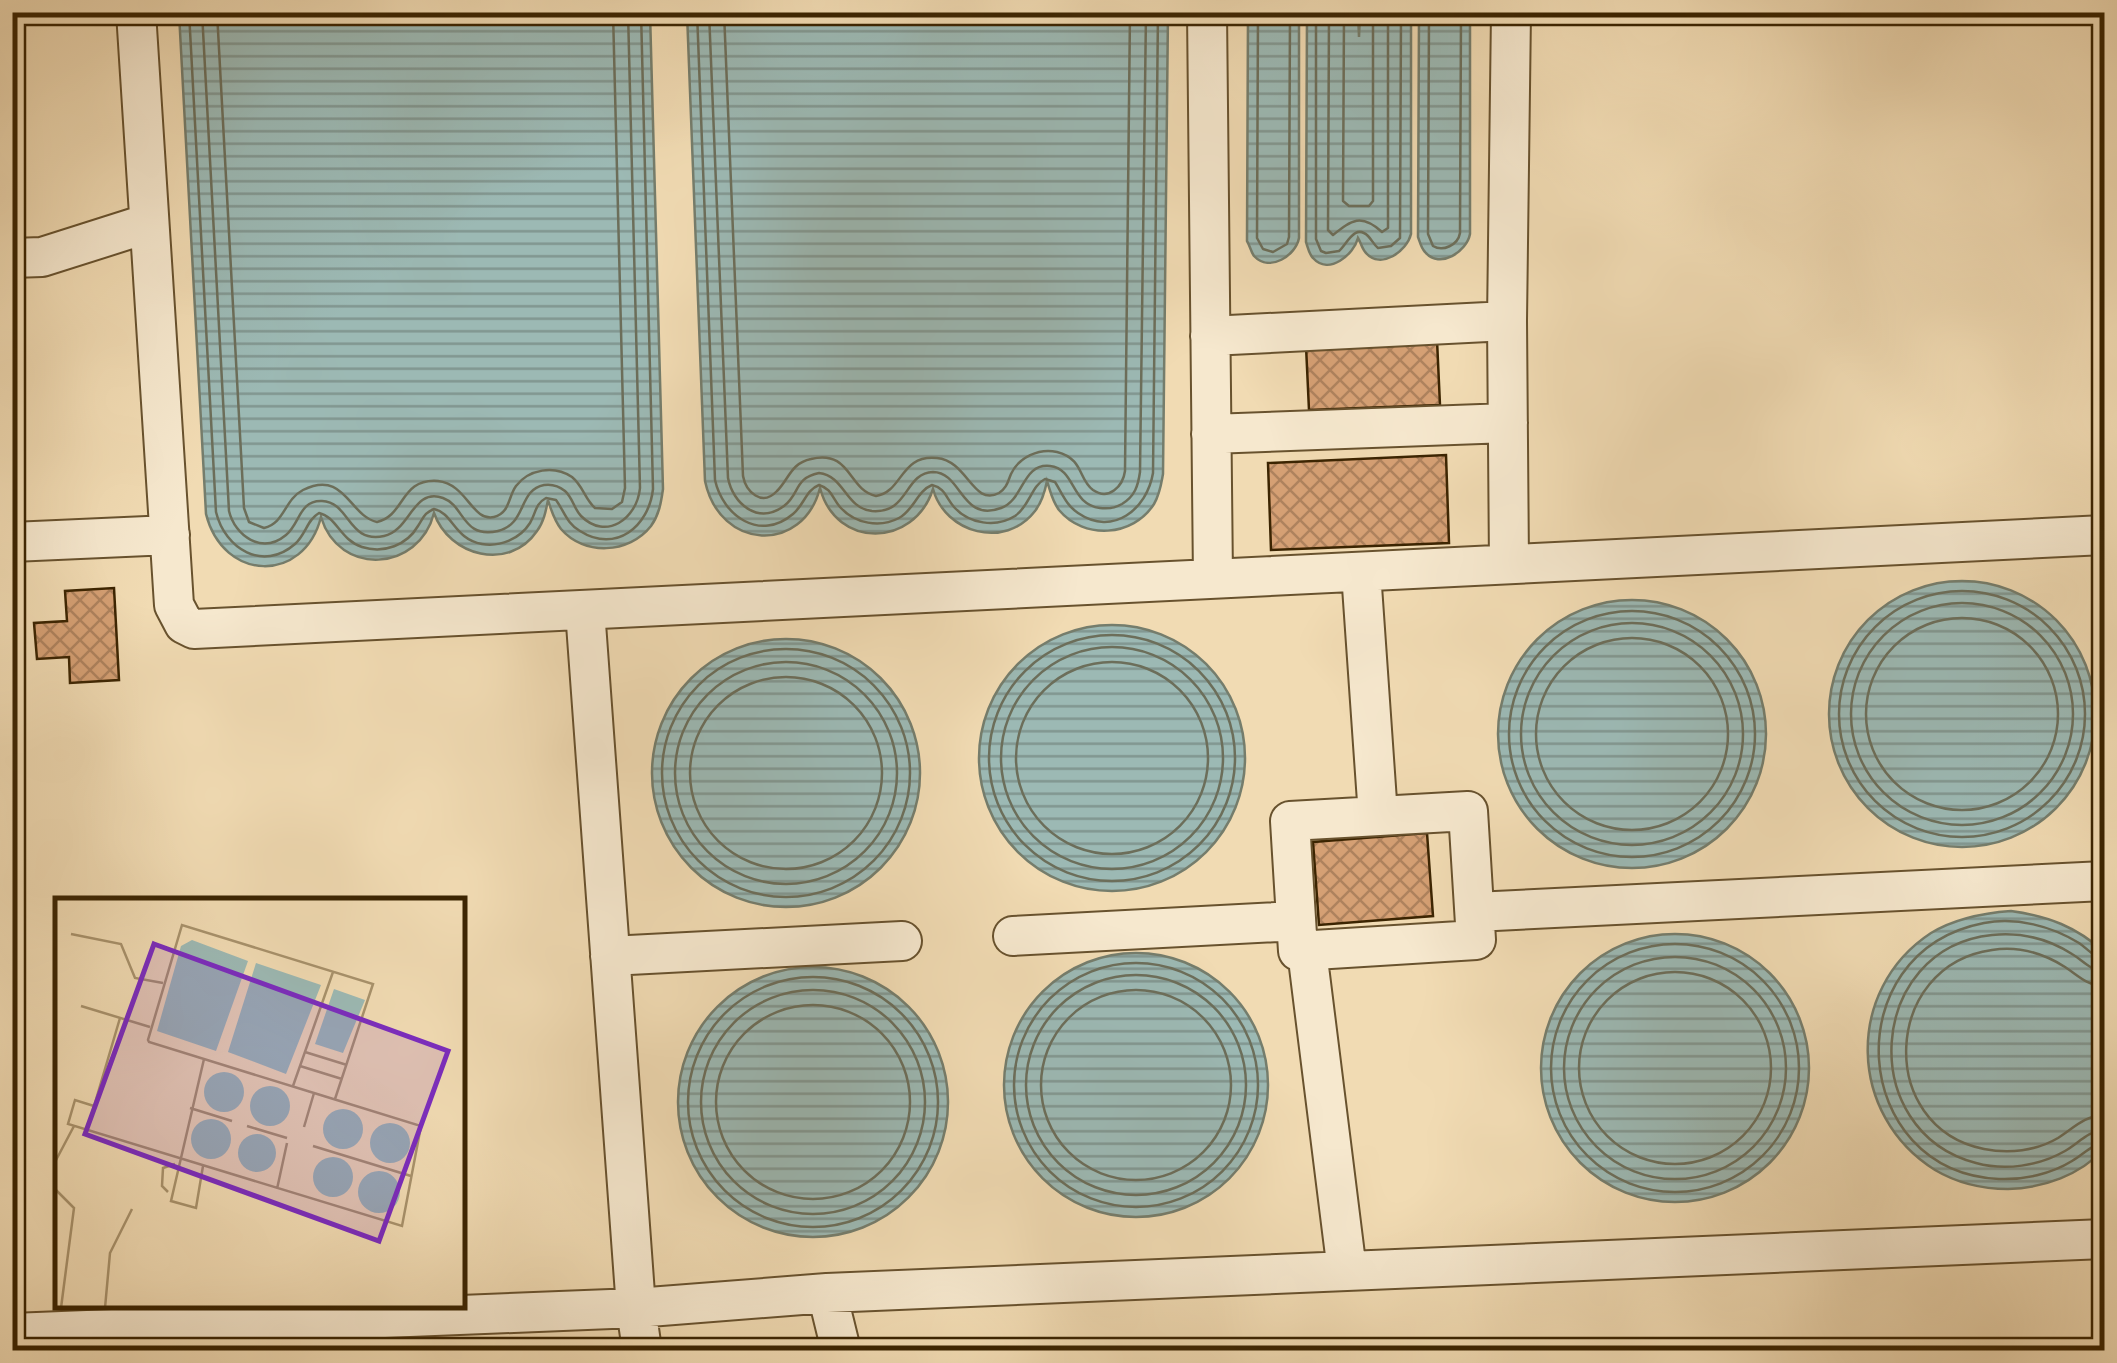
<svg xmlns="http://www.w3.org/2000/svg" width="2117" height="1363" viewBox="0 0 2117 1363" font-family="'IM FELL Great Primer',serif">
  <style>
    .water { fill: url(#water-rules); stroke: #757d6c; stroke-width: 2.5 }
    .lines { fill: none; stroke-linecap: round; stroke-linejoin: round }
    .shore { stroke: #6c6e5a; stroke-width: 2.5 }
    .building { fill: url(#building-cross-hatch); stroke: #3b2401; stroke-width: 2.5 }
    .minor-casing { stroke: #68522e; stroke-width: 42 }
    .minor { stroke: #f6e8ce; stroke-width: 38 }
    .inset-road { fill: none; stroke: #a8926c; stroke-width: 2.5 }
    .view { fill: #7b2cbf; fill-opacity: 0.15; stroke: #7b2cbf; stroke-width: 5 }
    .inset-edge { fill: none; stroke: #3b2401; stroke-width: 5 }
  </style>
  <defs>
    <pattern id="water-rules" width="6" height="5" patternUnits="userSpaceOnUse" patternTransform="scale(2.5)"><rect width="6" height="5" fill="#9cb9b4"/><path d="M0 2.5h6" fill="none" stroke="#809690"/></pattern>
    <pattern id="building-cross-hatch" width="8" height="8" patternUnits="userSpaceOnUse" patternTransform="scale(2.5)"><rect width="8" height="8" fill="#d5a074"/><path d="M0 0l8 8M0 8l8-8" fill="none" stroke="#ae825d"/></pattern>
  </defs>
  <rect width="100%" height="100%" fill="#f1dbb3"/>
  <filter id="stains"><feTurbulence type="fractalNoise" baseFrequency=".002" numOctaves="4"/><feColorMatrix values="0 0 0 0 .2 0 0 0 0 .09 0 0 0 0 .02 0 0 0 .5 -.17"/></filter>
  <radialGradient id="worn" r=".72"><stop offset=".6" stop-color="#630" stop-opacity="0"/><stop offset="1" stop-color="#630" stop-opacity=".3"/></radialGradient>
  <path class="water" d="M179,13H650L663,489C661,503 659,515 651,526C629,554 584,556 561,529C554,520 551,510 548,500C546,510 544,522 537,531C509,572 449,556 434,513C419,572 339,577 321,517C304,584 223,582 206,514Z
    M687,13H1168L1163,474C1161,485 1160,494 1154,504C1133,537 1084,540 1059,510C1052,501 1050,490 1047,481C1045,491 1042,502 1035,511C1005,550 945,533 933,489C914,548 836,549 820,488C803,554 720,551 705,481Z
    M1248,13H1299V238C1296,255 1270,273 1254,256C1251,252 1250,246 1247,241Z
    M1307,13H1358L1359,37L1360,13H1411V234C1407,251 1381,270 1366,253C1362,249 1361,243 1358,238C1354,254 1329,276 1313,258C1309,254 1308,248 1306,242Z
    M1419,13H1470V234C1467,251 1440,270 1425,252C1421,248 1420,242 1418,237Z
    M1829 714a133 133 0 1 1 266 0a133 133 0 1 1-266 0Z
    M1498 734a134 134 0 1 1 268 0a134 134 0 1 1-268 0Z
    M979 758a133 133 0 1 1 266 0a133 133 0 1 1-266 0Z
    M652 773a134 134 0 1 1 268 0a134 134 0 1 1-268 0Z
    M2011,911C2048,916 2077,927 2104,952V1149C2080,1175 2044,1188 2008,1189C1983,1189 1957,1183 1935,1170C1848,1116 1844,990 1931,933C1956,918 1983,913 2011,911Z
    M1541 1068a134 134 0 1 1 268 0a134 134 0 1 1-268 0Z
    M1004 1085a132 132 0 1 1 264 0a132 132 0 1 1-264 0Z
    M678 1102a135 135 0 1 1 270 0a135 135 0 1 1-270 0Z"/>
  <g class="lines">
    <path class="shore" d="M189,12L216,512C225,549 263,572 295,544C306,534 307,520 319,513C337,517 340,540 362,547C384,554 407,545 418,526C424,517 424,513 434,509C453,513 454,539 482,544C500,547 520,539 530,523C536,513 535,504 546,498L556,500C564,511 567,524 580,531C616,554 649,526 653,489L641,12
      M202,12L229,511C235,536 262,555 286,535C300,524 299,500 322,501C350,502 348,544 384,536C410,531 413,487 443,498C465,506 462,539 498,531C527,524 518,490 544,485C551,484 559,486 565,491C573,498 574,509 581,516C606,541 637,519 640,488L628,12
      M217,12L244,508L249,522L264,528C285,523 284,500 303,490C345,469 349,516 377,522C405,516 400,478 438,481C467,484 472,522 494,517C510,513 508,497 516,486C529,469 554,465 572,477C583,486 585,499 595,508L612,509L622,502L625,488L613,12
      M697,12L715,480C723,516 760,542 793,514C804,505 806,490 819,485C832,489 832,498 840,507C855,524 880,528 899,518C914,510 917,491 932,485C945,488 946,498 954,507C969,524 996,528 1015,516C1030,506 1031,486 1045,479L1055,482C1062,493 1066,505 1078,513C1113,537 1147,509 1153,473L1158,12
      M709,12L728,478C733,504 758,525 784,506C800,494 794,478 819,473C845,476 845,508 872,511C909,514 904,473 933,472C962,472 961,523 1001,508C1024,500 1022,463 1050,466C1076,469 1070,504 1100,508C1108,509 1115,508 1122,504C1135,496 1138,486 1140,472L1146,12
      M724,12L743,476C746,492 762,507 777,491C789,479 791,463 811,459C851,449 848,490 876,496C903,492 900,454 937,458C968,461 973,507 999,493C1007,488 1008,481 1011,474C1019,457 1039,448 1057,452C1084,459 1078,479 1093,490C1109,501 1123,486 1125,471L1130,12
      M1258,12L1257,238L1263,249L1273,252L1287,244L1289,237L1290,12
      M1316,12V239L1321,251L1326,253L1339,251C1347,244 1355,223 1368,236C1372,240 1374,245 1378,248L1391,246L1400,238L1401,12
      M1329,12L1328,230L1333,235C1352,220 1361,213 1382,232L1388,228V12
      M1344,12L1343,201L1349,206H1369L1373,201V12
      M1429,12L1428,234L1433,246C1443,252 1458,245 1460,233L1461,12
      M1839 714a123 123 0 1 1 246 0a123 123 0 1 1-246 0Z
      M1851 714a111 111 0 1 1 222 0a111 111 0 1 1-222 0Z
      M1509 734a123 123 0 1 1 246 0a123 123 0 1 1-246 0Z
      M1866 714a96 96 0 1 1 192 0a96 96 0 1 1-192 0Z
      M1521 734a111 111 0 1 1 222 0a111 111 0 1 1-222 0Z
      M989 758a123 123 0 1 1 246 0a123 123 0 1 1-246 0Z
      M1536 734a96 96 0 1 1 192 0a96 96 0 1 1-192 0Z
      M1001 758a111 111 0 1 1 222 0a111 111 0 1 1-222 0Z
      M662 773a124 124 0 1 1 248 0a124 124 0 1 1-248 0Z
      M675 773a111 111 0 1 1 222 0a111 111 0 1 1-222 0Z
      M1016 758a96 96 0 1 1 192 0a96 96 0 1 1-192 0Z
      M690 773a96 96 0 1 1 192 0a96 96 0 1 1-192 0Z
      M1551 1068a124 124 0 1 1 248 0a124 124 0 1 1-248 0Z
      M1564 1068a111 111 0 1 1 222 0a111 111 0 1 1-222 0Z
      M2104,958C2093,957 2088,949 2079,943C2051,926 2017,917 1984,923C1834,952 1849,1172 1999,1179C2024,1180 2051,1174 2072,1161C2083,1155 2092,1144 2104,1143
      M1014 1085a122 122 0 1 1 244 0a122 122 0 1 1-244 0Z
      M2104,971C2089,970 2084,961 2072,954C2047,938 2021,932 1992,935C1867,948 1855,1131 1976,1163C2005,1171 2039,1166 2065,1151C2079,1143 2088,1131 2104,1130
      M1579 1068a96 96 0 1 1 192 0a96 96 0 1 1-192 0Z
      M1026 1085a110 110 0 1 1 220 0a110 110 0 1 1-220 0Z
      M688 1102a125 125 0 1 1 250 0a125 125 0 1 1-250 0Z
      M2104,986C2086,985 2079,976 2065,967C2043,953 2018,946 1992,950C1883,965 1875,1127 1984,1149C2009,1154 2036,1151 2058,1138C2074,1128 2084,1116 2104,1115
      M701 1102a112 112 0 1 1 224 0a112 112 0 1 1-224 0Z
      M1041 1085a95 95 0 1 1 190 0a95 95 0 1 1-190 0Z
      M716 1102a97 97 0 1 1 194 0a97 97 0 1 1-194 0Z"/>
  </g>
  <path class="building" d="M1437,340L1440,405L1309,410L1306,346Z
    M1446,455L1449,543L1271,550L1268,463Z
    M114,588L119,680L70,683L69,657L37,659L34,623L67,621L65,591Z
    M1427,833L1433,916L1319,925L1313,842Z"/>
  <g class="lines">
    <g class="minor-casing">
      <path id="minor" d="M136,12L174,605L184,624L194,629L2104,535
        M1207,12L1213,579
        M12,258L42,257L149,223
        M1210,336L1507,321
        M1211,434L1508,423
        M12,542L170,535
        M1509,564L1507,321L1511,12
        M1361,572L1378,816
        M585,610L636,1308L642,1350
        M1468,811L1476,940L1298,951L1290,821Z
        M1475,912L2104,881
        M1013,936L1296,921
        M1307,951L1347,1271
        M610,956L902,941
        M827,1293L841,1350
        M12,1333L636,1308L827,1293L2104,1239"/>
    </g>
    <use href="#minor" class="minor"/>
  </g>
  <g transform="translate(55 898)">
    <rect width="410" height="410" fill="#f1dbb3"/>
    <path d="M137,42L193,63L161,153L102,133L126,48ZM201,65L266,87L231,176L173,154ZM279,91L310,102L288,155L260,146ZM149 194a20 20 0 1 1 40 0a20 20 0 1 1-40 0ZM195 208a20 20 0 1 1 40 0a20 20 0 1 1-40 0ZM268 231a20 20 0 1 1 40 0a20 20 0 1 1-40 0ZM136 241a20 20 0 1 1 40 0a20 20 0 1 1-40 0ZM315 245a20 20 0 1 1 40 0a20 20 0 1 1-40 0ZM183 255a19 19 0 1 1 38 0a19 19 0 1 1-38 0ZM258 279a20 20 0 1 1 40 0a20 20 0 1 1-40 0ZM303 294a21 21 0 1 1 42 0a21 21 0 1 1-42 0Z" fill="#9cb9b4"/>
    <path class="inset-road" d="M16,36L66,46L80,80L108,85M26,108L95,129M250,154L292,167M245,168L287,181M238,188L278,74M39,208L20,202L13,226L347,328L366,228L259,195L94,144L93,142L127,27L318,86L280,201M135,210L177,223M192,228L232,240M249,229L259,195M32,232L65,120M258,248L356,278M0,264L19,228M148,268L141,310L116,303L149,161M0,291L19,310L6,410M222,291L232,245M113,294L107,288L108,270L120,266M50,410L55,355L77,311"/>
    <path class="view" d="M99,46L393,153L324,343L30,236Z"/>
    <rect width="410" height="410" class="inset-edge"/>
  </g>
  <rect width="2117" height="1363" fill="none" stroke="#f1dbb3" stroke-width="50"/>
  <rect x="15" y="15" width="2087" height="1333" fill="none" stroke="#3b2401" stroke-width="5"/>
  <rect x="25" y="25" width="2067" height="1313" fill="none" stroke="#3b2401" stroke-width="2.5"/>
  <rect width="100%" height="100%" filter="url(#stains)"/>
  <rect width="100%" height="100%" fill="url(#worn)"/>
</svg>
